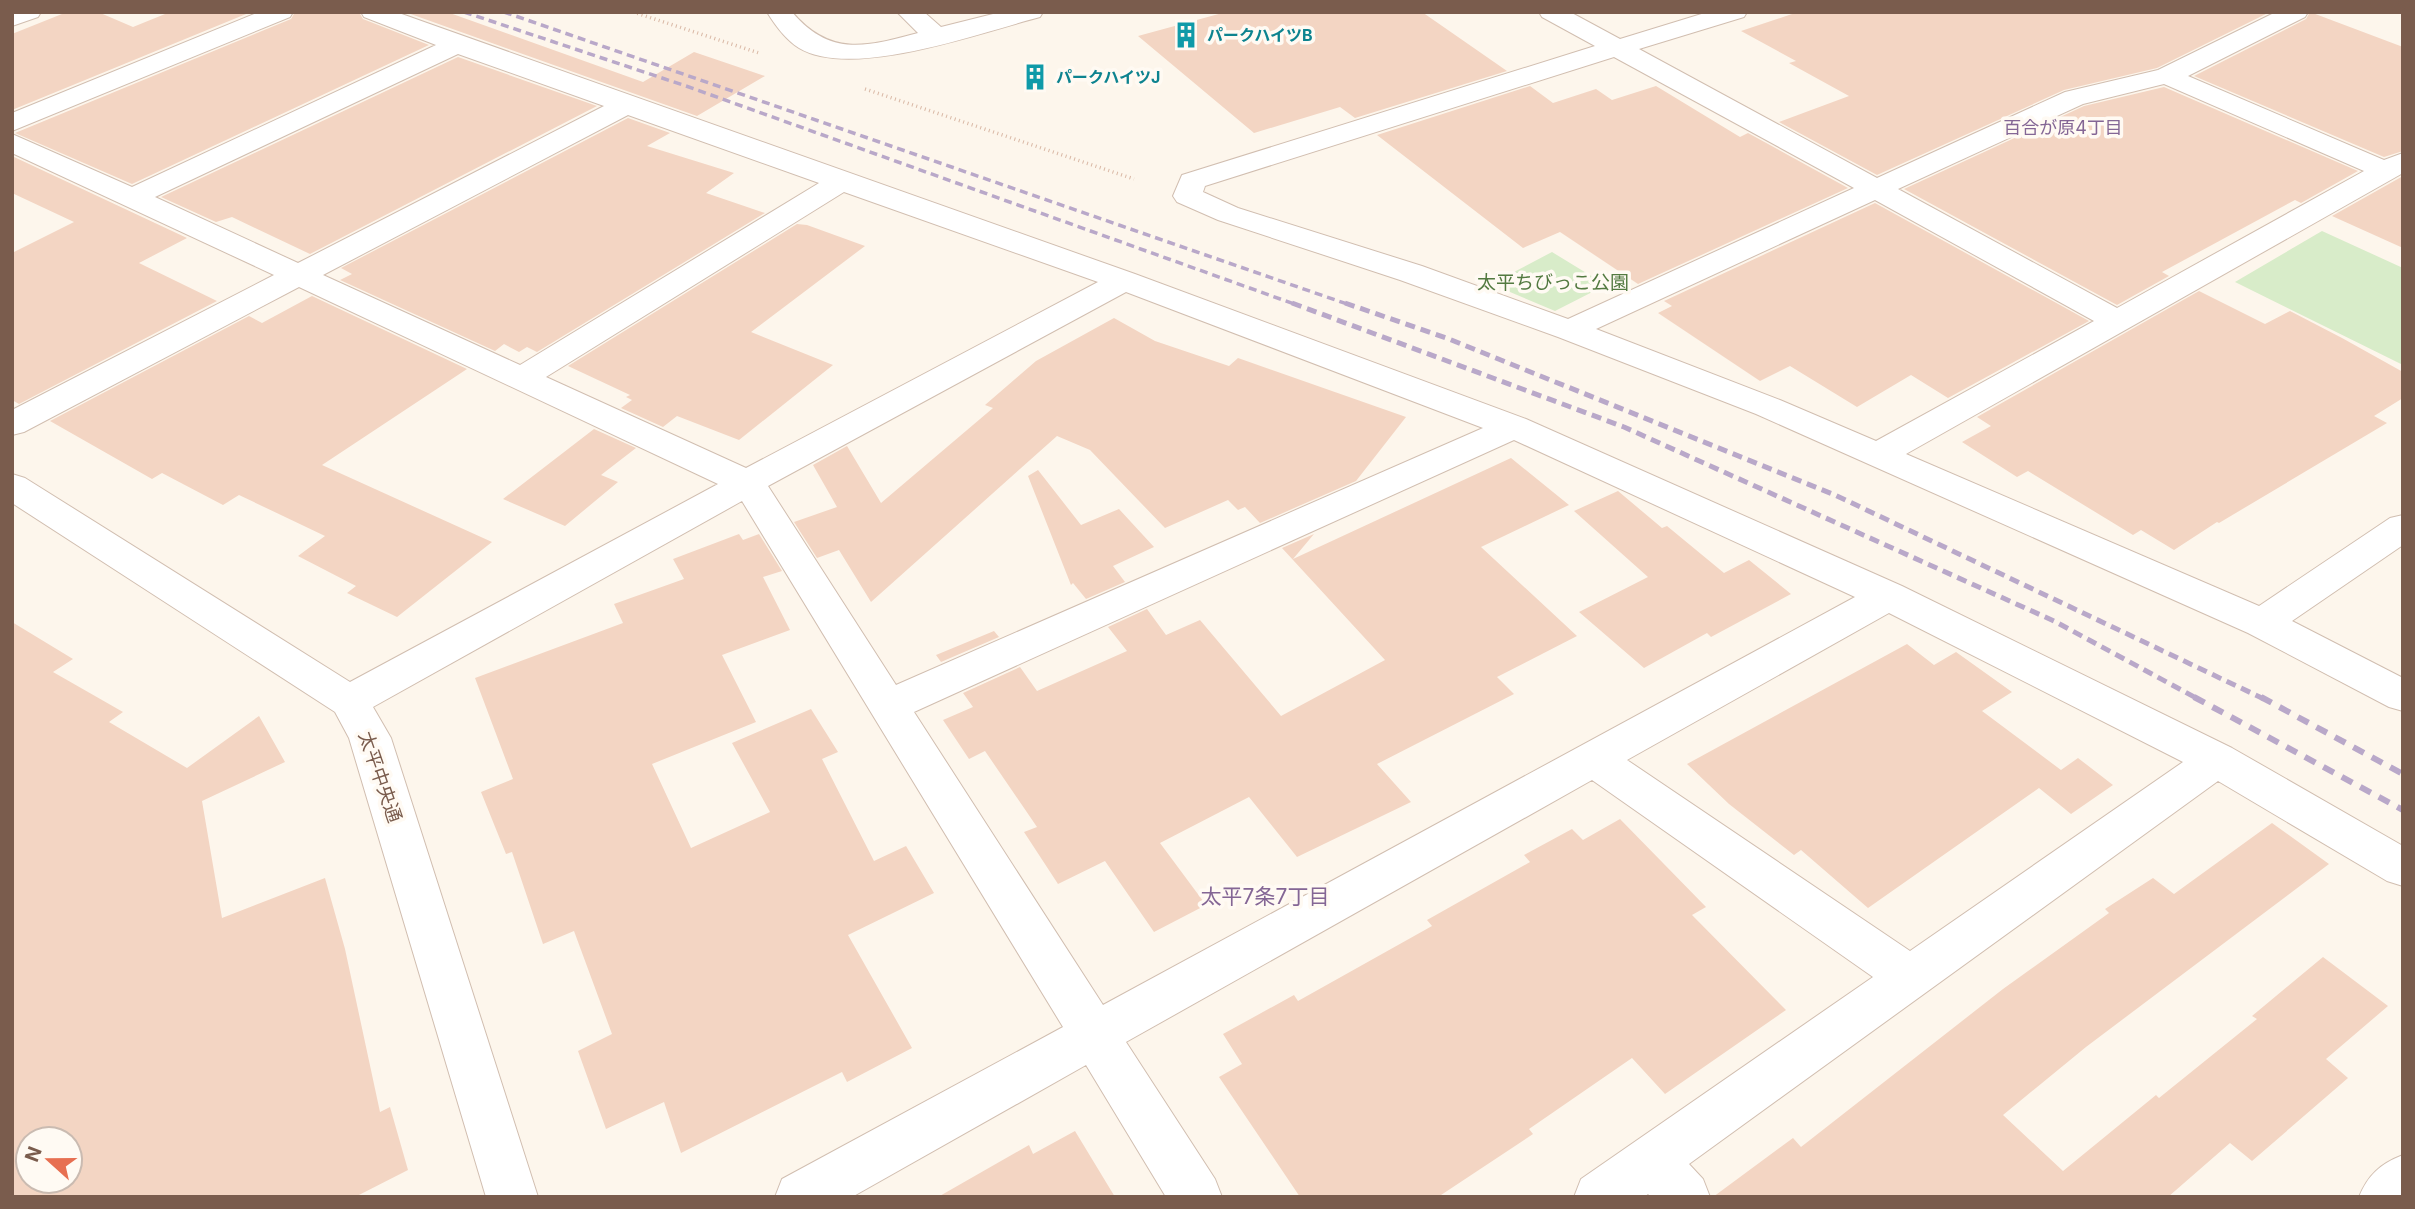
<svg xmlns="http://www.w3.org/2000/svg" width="2415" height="1209" viewBox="0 0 2415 1209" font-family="Inter,'Noto Sans JP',sans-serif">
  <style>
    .green { fill: #d8ecc9 }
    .building { fill: #f3d5c3; fill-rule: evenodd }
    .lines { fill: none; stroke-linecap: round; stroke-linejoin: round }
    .minor-casing { stroke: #d1beb0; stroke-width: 2 }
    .path { stroke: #d9b8a5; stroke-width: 3.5; stroke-dasharray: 1 3.5; stroke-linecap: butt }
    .minor { fill: #fff; fill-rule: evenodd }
    .rail-far2 { stroke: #b9a8c9; stroke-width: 3.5; stroke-dasharray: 8 5; stroke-linecap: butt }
    .rail-far1 { stroke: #b9a8c9; stroke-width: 5; stroke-dasharray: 10 6; stroke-linecap: butt }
    .rail { stroke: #b9a8c9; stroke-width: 6; stroke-dasharray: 12 9; stroke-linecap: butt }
    .labels { text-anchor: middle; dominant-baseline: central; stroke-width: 7; stroke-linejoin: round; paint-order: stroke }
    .far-culture-label { font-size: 16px; font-weight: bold; fill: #0d838f; stroke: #fffaf3; text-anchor: start }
    .far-neighbourhood-label { font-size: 18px; fill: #846695; stroke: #fffaf3 }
    .park-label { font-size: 19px; fill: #537a41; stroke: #fffaf3 }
    .street-label { font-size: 19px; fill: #7a5c4d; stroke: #fffaf3 }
    .neighbourhood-label { font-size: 21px; fill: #846695; stroke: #fffaf3 }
  </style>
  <rect width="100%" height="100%" fill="#fdf6ec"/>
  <path class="green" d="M2322,231L2403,268V365L2235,282Z
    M1552,252L1606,285L1555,311L1491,284Z"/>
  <path class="building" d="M67,12H98L133,27L170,12H251L12,110V34Z
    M295,12H359L363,19L429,45L132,184L15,133L291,19Z
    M405,12H447L643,82L694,52L765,76L697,116Z
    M1226,12H1422L1507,71L1355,118L1340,107L1254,133L1138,36Z
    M1798,12H2270L2157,68L2064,90L1877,175L1779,122L1849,96L1789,63L1796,61L1741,31Z
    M2310,12L2403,47V151L2384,157L2194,76L2306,19Z
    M458,57L597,106L310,254L232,217L216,222L161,197Z
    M1530,86L1553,103L1596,89L1612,100L1656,86L1740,137L1748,133L1848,188L1638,284L1560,232L1523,248L1377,135Z
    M2164,87L2358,171L2301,203L2295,200L2162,272L2169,276L2117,305L1904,189L2084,106Z
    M628,118L670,133L647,146L734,173L706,193L765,213L537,352L527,347L519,352L504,344L495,351L340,280L352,274L341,268Z
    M12,156L187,238L139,263L217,301L19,404L12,400V253L74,222L12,193Z
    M2403,176V248L2332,216Z
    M1875,203L2089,321L1948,398L1911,375L1857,407L1790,366L1760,381L1658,313L1672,306L1664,301Z
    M797,224L807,225L865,246L751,332L833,365L739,440L677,416L663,427L621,408L632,400L626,397L630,395L568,366Z
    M2199,291L2265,324L2290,311L2342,338L2403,372V398L2374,416L2387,423L2219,523L2217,522L2174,550L2141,530L2133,535L2028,471L2017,477L1962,442L1991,426L1977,417Z
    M312,296L467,369L322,465L492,542L397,617L347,593L356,586L298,556L325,536L239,495L223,505L162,473L152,479L50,421L249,316L262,323Z
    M1114,318L1155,341L1229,366L1238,358L1406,417L1356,481L1260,523L1245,507L1238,510L1228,500L1165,528L1090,450L1057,436L871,602L839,550L817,558L794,522L837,507L813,465L847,446L881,503L993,408L985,405L1036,361Z
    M594,429L636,448L601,475L618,482L565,526L503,499Z
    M1511,458L1569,505L1481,547L1577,636L1497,677L1514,694L1377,764L1411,802L1297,857L1249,797L1160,843L1206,905L1154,932L1105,861L1058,884L1024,832L1037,827L985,751L969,759L943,720L973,707L963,693L1020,667L1037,691L1127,651L1108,627L1147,609L1166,635L1200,620L1281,716L1385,660L1282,548L1314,534L1293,559Z
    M1038,470L1081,525L1119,509L1154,547L1113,566L1125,582L1086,599L1073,583L1071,585L1028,476Z
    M1618,491L1662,528L1667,526L1724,573L1749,560L1791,594L1711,637L1707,633L1644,668L1579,612L1648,577L1574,511Z
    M739,534L743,540L759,534L782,571L763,577L790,630L722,655L756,722L652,764L691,848L770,812L732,743L811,709L838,752L822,759L874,861L906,846L934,893L848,935L912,1048L847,1082L842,1072L681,1153L664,1102L606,1129L578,1051L612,1034L574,931L543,944L512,852L506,854L481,792L513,779L475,678L623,623L614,604L684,579L673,559Z
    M12,622L73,659L53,672L123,712L109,722L187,768L259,716L285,762L202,801L222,918L325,878L345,949L380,1112L390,1107L408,1170L355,1197H12ZM28,1139H70V1181H28Z
    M994,631L999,637L941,662L936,655Z
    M1907,644L1934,665L1956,652L2012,692L1982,711L2061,770L2078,758L2113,785L2071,814L2039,788L1868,908L1801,850L1794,855L1729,804L1687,764Z
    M1620,819L1706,907L1692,915L1786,1010L1665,1094L1632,1058L1529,1129L1533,1134L1438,1197H1300L1219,1077L1242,1064L1223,1034L1294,995L1298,1001L1432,926L1427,920L1530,862L1524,855L1572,829L1583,840Z
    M2272,823L2329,864L2086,1047L2003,1115L2063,1171L2156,1095L2159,1098L2257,1019L2252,1016L2323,957L2388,1006L2326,1059L2348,1078L2252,1161L2230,1143L2168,1197H1713L1793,1138L1801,1147L2003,989L2109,913L2105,909L2153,878L2174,894Z
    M1075,1131L1115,1197H938L1029,1145L1033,1154Z"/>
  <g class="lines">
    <g class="minor-casing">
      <path id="minor" d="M12,12H41L38,17L12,26Z
        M259,12H293L290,17L12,131V113Z
        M361,12H396L1135,274L1526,419L1902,586L2232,748L2403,846V886L2387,881L2218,781L1689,1164L1703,1179L1710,1197H1651L1648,1194L1644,1197H1574L1581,1179L1873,977L1592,780L1126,1042L1215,1179L1222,1197H1166L1086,1065L852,1197H775L782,1179L1063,1027L742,501L373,707L391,738L538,1197H486L349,738L335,712L12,503V474L25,478L350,682L718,484L299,287L24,432L12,435V410L274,275L12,153V134L132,187L436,45L364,17ZM458,54L604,106L298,263L155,197ZM628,115L819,183L520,365L323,275ZM844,192L1098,282L746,468L546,377ZM1126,292L1483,428L896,685L768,486ZM1514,440L1855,597L1103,1005L914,712ZM1889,613L2183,762L1910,951L1627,760Z
        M767,12H792C830,57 866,47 918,33L897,12H924L941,27L1001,12H1043L1040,17C982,32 852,80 799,48C786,40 775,25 767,12Z
        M1539,12H1570L1620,39L1708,12H1747L1744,17L1639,49L1877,178L2065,92L2158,70L2276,12H2308L2305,17L2188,76L2384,160L2403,153V173L1906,454L2259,606L2390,518L2403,515V545L2292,621L2403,678V711L2389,707L2248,633L1756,414L1558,337L1400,280L1218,220L1177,202L1173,196L1182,175L1595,46L1542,17ZM1614,57L1854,188L1568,319L1422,266L1238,208L1203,192L1205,186ZM2164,84L2364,171L2117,308L1898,189L2083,104ZM1875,200L2094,321L1876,441L1780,400L1596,329Z
        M2403,1155V1197H2359C2368,1175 2380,1164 2403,1155Z"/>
    </g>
    <path class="path" d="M633,12L759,53
      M865,89L1134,179"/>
    <use href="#minor" class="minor"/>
    <path class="rail-far2" d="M464,12L686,86L1297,305
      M504,12L1350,305"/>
    <path class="rail-far1" d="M1292,303L1624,427L2054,621L2198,699
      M1345,303L1449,339L1835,495L2264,699"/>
    <path class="rail" d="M2194,697L2403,810
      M2261,697L2403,774"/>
  </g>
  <defs>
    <g id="building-bare" transform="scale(2.1)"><path d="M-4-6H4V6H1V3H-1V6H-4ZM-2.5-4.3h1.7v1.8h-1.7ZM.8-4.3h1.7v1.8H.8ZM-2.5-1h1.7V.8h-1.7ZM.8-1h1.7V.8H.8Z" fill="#0f9aa8" stroke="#fffaf3" stroke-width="2.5" paint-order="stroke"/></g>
  </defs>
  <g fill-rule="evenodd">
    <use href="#building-bare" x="1186" y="35"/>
    <use href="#building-bare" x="1035" y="77"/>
  </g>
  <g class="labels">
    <g class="far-culture-label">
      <text x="1207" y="35">パークハイツB</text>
      <text x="1056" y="77">パークハイツJ</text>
    </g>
    <g class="far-neighbourhood-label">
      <text x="2063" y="127">百合が原4丁目</text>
    </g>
    <g class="park-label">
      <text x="1553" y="282">太平ちびっこ公園</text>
    </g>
    <g class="street-label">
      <text transform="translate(380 777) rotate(71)">太平中央通</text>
    </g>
    <g class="neighbourhood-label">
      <text x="1265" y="896">太平7条7丁目</text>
    </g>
  </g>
  <rect width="2415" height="1209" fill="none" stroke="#7a5c4d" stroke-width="28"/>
  <g transform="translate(49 1160) rotate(291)"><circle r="33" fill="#fffaf3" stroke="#cabbb1" stroke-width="2"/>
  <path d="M0-5L12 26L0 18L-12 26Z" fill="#e76f51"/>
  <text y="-10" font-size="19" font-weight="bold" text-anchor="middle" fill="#7a5c4d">N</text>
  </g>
</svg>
